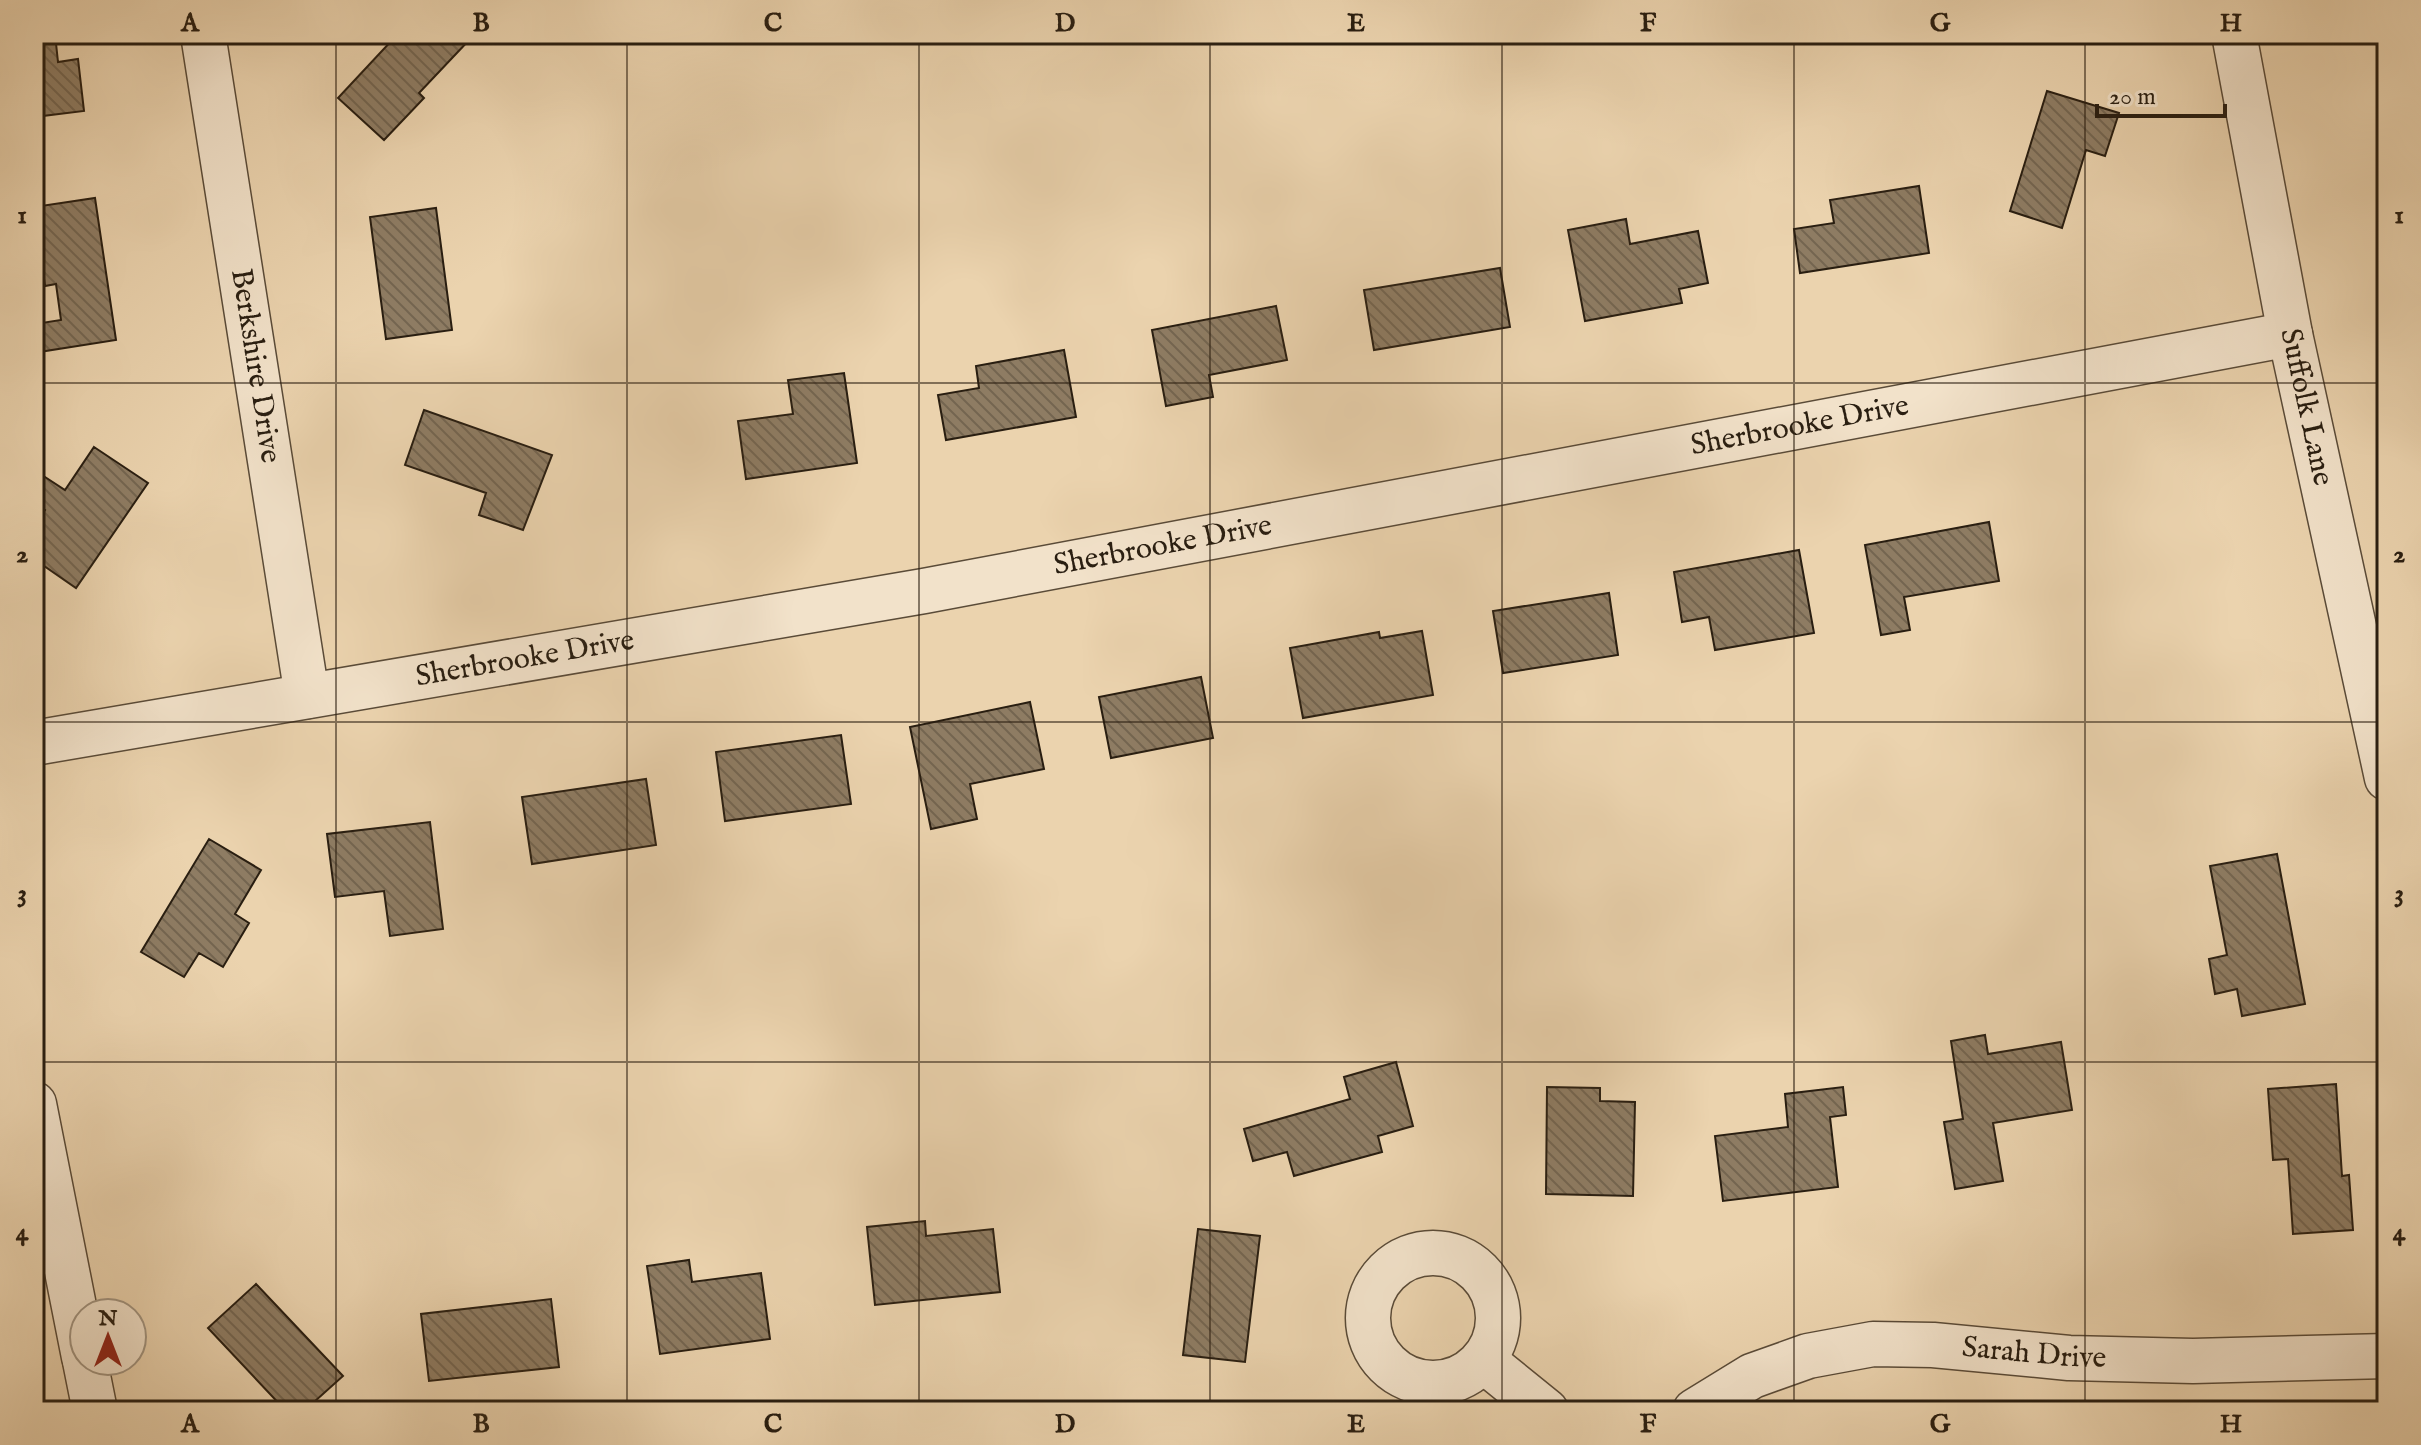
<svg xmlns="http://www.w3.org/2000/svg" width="2421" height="1445" viewBox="0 0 2421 1445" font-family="'IM FELL English',serif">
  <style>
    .building { fill: url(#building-back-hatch); stroke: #291e11; stroke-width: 2 }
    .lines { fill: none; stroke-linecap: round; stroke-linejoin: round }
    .street-casing { stroke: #5a4b38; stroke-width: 47 }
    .path { stroke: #291e11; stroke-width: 5; stroke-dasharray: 2 4; stroke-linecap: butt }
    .street { stroke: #f2e2ca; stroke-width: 44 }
    .grid { fill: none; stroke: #291e11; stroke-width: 2; stroke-opacity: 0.55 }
    .labels { text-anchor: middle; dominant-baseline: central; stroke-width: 7; stroke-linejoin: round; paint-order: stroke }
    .street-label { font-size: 30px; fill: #291e11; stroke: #f2e2ca }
    .neatline { fill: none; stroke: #291e11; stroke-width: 3 }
    .grid-label { font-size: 26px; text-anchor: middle; font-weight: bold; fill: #291e11 }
  </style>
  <defs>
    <pattern id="building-back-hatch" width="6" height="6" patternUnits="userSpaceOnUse" patternTransform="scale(2)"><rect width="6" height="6" fill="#8e7c63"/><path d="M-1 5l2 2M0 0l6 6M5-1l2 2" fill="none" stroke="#746550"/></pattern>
  </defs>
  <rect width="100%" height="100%" fill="#ebd3ae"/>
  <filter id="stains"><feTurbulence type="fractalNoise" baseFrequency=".0025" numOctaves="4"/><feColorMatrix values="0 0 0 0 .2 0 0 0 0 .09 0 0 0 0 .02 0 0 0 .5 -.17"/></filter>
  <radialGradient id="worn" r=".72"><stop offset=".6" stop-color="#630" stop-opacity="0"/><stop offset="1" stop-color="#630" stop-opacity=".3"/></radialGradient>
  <path class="building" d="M34,34H55L58,62L78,59L84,111L34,117Z
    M392,34H466L471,38L419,93L424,98L384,140L338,98L395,37Z
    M655,34H687L688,38L657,43Z
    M2375,34H2387V63L2380,64Z
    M2047,91L2119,113L2105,156L2086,150L2062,228L2010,211Z
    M1919,186L1929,253L1800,273L1794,229L1834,223L1830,200Z
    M95,198L116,340L39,352L35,324L61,320L56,284L45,286L34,207Z
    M436,208L452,330L386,339L370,217Z
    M1626,219L1630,244L1698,231L1708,283L1679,289L1682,303L1585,321L1568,230Z
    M1500,268L1510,327L1374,350L1364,290Z
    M1276,306L1287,360L1209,375L1213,397L1166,406L1152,330Z
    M1064,350L1076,417L946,440L938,395L979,388L976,366Z
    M844,373L857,463L746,479L738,421L793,414L788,380Z
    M424,410L552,455L523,530L479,515L486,493L405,465Z
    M94,447L148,483L76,588L34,559V527L45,510L34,503V486L42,475L65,490Z
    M1989,522L1999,581L1904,597L1910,630L1881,635L1865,545Z
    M1799,550L1814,633L1715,650L1709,617L1682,622L1674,572Z
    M1609,593L1618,655L1503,673L1493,611Z
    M1422,631L1433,695L1303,718L1290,648L1379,632L1380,638Z
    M1201,677L1213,738L1111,758L1099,697Z
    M1030,702L1044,769L970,784L977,819L931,829L910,727Z
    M841,735L851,804L725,821L716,752Z
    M646,779L656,845L532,864L522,797Z
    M430,822L443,929L390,936L384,891L335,897L327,834Z
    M209,839L261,870L235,914L249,923L223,967L199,953L184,977L141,952Z
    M2277,854L2305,1004L2242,1016L2237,989L2215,994L2209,959L2227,955L2210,866Z
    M1985,1035L1988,1054L2061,1042L2072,1110L1993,1123L2003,1181L1955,1189L1944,1122L1963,1119L1951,1041Z
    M1396,1062L1413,1126L1378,1136L1382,1152L1294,1176L1287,1152L1253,1161L1244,1129L1350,1099L1344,1077Z
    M2336,1084L2342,1176L2349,1175L2353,1230L2293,1234L2288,1159L2273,1160L2268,1089Z
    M1547,1087L1600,1088V1101L1635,1102L1633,1196L1546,1194Z
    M1843,1087L1846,1115L1830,1117L1838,1187L1723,1201L1715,1136L1788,1127L1785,1094Z
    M925,1221L926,1236L993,1229L1000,1292L875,1305L867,1227Z
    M1198,1229L1260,1236L1245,1362L1183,1355Z
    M689,1260L692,1282L761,1273L770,1339L660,1354L647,1266Z
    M256,1284L343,1376L304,1411H286L208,1328Z
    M551,1299L559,1367L429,1381L421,1314Z"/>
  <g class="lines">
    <g class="street-casing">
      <g id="street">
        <path id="s1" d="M203,34L307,696"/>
        <path id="s2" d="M2234,34L2290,334L2387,778"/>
        <path id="s3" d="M34,743L924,591L2290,334"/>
        <path d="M34,1104L84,1357"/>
        <circle cx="1433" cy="1318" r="65"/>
        <path d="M1483,1360L1546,1411"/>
        <path d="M85,1361L95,1411"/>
        <path id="s4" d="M1695,1411L1752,1376L1808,1356L1873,1344L1933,1345L2069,1358L2193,1361L2387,1356"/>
      </g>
    </g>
    <path class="path" d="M1401,1411L1418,1381"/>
    <use href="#street" class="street"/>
  </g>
  <path class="grid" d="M336,34V1411M627,34V1411M919,34V1411M1210,34V1411M1502,34V1411M1794,34V1411M2085,34V1411M34,383H2387M34,722H2387M34,1062H2387"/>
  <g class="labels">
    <g class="street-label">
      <text stroke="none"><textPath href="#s1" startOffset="336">Berkshire Drive</textPath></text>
      <text stroke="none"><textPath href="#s2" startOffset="380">Suffolk Lane</textPath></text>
      <text stroke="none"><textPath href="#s3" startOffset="1794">Sherbrooke Drive</textPath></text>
      <text stroke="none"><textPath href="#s3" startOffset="1146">Sherbrooke Drive</textPath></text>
      <text stroke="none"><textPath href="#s3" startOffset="498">Sherbrooke Drive</textPath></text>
      <text stroke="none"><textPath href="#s4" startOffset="354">Sarah Drive</textPath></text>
    </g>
  </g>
  <rect width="2421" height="1445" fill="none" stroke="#ebd3ae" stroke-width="88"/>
  <g transform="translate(108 1337)"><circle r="38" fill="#f2e2ca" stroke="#a29480" stroke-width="2"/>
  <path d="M0-6L14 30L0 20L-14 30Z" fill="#8f2418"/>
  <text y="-12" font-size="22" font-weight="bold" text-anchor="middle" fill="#291e11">N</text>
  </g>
  <path d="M2097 104v12h128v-12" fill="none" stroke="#291e11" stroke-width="4"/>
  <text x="2109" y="104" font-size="24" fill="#291e11" stroke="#f2e2ca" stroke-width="6" paint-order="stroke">20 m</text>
  <rect x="44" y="44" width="2333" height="1357" class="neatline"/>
  <g class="grid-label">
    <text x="190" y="31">A</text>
    <text x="481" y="31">B</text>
    <text x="773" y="31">C</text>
    <text x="1065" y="31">D</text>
    <text x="1356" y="31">E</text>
    <text x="1648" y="31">F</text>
    <text x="1940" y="31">G</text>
    <text x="2231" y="31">H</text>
    <text x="22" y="223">1</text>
    <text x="2399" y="223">1</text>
    <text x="22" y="562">2</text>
    <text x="2399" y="562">2</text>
    <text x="22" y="901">3</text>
    <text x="2399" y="901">3</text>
    <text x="22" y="1240">4</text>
    <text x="2399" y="1240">4</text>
    <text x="190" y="1432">A</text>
    <text x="481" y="1432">B</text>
    <text x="773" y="1432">C</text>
    <text x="1065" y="1432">D</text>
    <text x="1356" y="1432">E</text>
    <text x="1648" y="1432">F</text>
    <text x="1940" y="1432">G</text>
    <text x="2231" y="1432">H</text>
  </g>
  <rect width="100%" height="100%" filter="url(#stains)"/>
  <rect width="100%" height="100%" fill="url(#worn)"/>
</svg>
